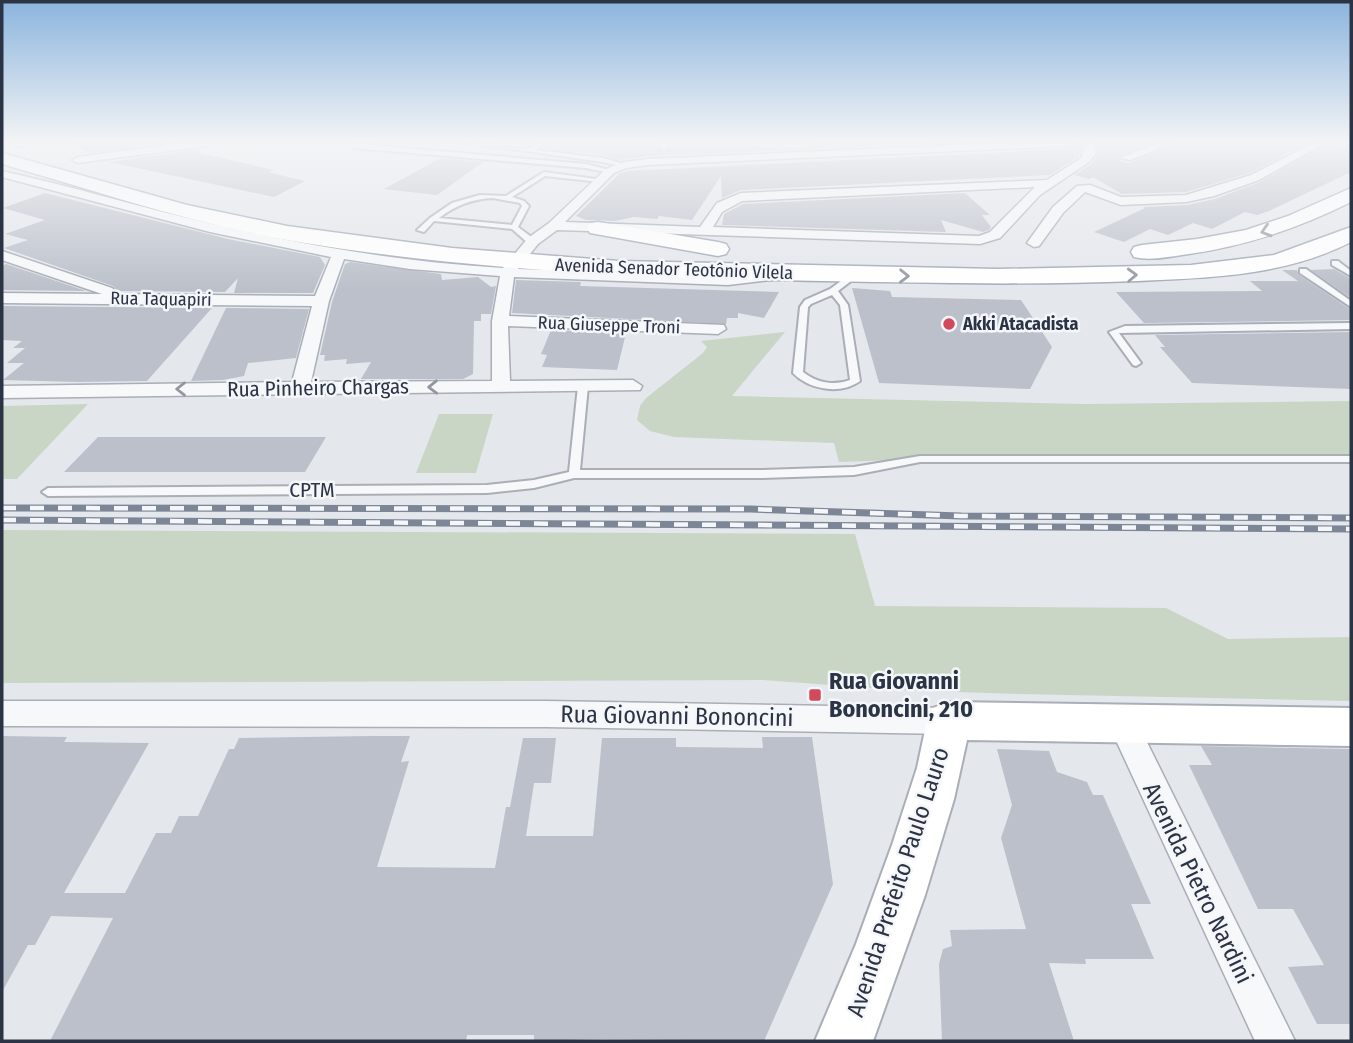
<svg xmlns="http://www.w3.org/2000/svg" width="1353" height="1043" viewBox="0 0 1353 1043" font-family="'Fira Sans Condensed',sans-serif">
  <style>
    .green { fill: #c9d6c5 }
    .building { fill: #bbc0ca }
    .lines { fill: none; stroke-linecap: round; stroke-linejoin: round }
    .lane-casing { stroke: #a9aeb7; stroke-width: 4 }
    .street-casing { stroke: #a9aeb7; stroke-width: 3 }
    .secondary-casing { stroke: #a9aeb7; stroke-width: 4 }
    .primary-casing { stroke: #a3abb8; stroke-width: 3 }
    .lane { fill: #f7f8fa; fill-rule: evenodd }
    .street { fill: #f7f8fa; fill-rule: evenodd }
    .secondary { fill: #fff; fill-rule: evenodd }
    .primary { fill: #fff; fill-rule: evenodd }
    .rail-casing { stroke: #7d8696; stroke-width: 7 }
    .rail { stroke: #f4f6f9; stroke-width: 4.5; stroke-dasharray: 14; stroke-linecap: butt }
    .oneway { stroke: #959aa2 }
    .oneway2 { stroke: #9196a0 }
    .poi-dot { fill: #d1495b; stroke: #f4f6f9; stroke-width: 2.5 }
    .labels { text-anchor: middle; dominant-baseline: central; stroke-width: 5; stroke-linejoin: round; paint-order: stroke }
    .far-street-label { font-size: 18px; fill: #2b3445; stroke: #f4f6f9 }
    .far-poi-label { font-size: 18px; font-weight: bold; fill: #2b3445; stroke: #f4f6f9; text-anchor: start }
    .street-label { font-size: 21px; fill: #2b3445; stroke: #f4f6f9 }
    .near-poi-label { font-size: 24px; font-weight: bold; fill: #2b3445; stroke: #f4f6f9; text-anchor: start }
    .near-street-label { font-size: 24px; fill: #2b3445; stroke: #f4f6f9 }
  </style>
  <rect width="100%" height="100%" fill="#e4e7ec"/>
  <path class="green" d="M785,332L732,396L1085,404L1351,401V459L987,457L839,462L834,443L674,437L650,431L637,420L640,406L646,398L703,353L707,347L701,341Z
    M88,404L17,479H2V406Z
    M439,414H493L476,473H416Z
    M2,530L855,534L875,606L1166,608L1228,639L1351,637V701L1020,694L898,690L763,680L2,683Z"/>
  <path class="building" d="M68,143H163L90,153Z
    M548,143H657L663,152L669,151V144L811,148V143H945L648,156L621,160L603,155L543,148Z
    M1075,143H1083L1079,156L1050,175L741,190L722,198L721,176L692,220L659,216L657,219L634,217L615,221L586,220L576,216L619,174L627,171L1068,149Z
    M1098,143H1151L1118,157L1119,161L1129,163L1176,143H1307L1250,173L1186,192L1122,194L1093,177L1089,179L1074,175L1091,164L1098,154Z
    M1327,143L1351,146V172L1269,211L1257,215L1245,212L1212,229L1193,223L1168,235L1150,229L1124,242L1094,232L1145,208L1143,207L1187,205L1215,199L1260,182Z
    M200,149V153L274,170L268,172L305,181L274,197L109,162Z
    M441,158L483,162L437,195L384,189Z
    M45,193L228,239L320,257L325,265L313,293H234L238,278L225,292L117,291L113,286L4,248L28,240L5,234L45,220L3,208Z
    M965,193L990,215H982L991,227L989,230L983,232L941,220L946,232L722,225L724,214L743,204Z
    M350,262L441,274L442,280L478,277L491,287L496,286L491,314H481V321H474L473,374L463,379H361L371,362L346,364L347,359L324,361L325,355H320L332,302L345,264Z
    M6,264L86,291L2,290V266Z
    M1334,269L1351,279V298L1311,270Z
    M1282,270H1297L1299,275L1351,310V320L1144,323L1116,292L1262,291L1250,281H1298Z
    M516,280L581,282L580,286L779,292L764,318L738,313V318H727L726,324L512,313Z
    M852,288L890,291L892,297L1021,300L1052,347L1030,389L879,383Z
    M2,306L212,308L147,381L77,382L3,380L24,363H7L25,348H13L22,341L2,340Z
    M226,308L309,309L296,358L248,363L244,376L223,380L191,381Z
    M551,330L626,333L617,370L542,367L547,355L541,354Z
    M1351,332V389L1192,383L1160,347H1165L1155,335Z
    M98,437H326L305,472H64Z
    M2,736L67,737L64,742L149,743L64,893H125L156,833H171L179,816H198L229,749H234L239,738L371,736H410L401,762L409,761L377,867L495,868L506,807H510L523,738H556L551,783H534L526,836H593L602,738H676V747L763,748L762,737H812L833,884L764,1041L602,1039L534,1041V1035H467L466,1041H50L113,918L51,916L35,945H28L2,992Z
    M1201,746L1351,749V1024H1317L1288,967L1324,965L1293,909H1258L1189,765H1212Z
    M997,749L1049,751L1057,772L1087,782L1093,795H1103L1151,904H1131L1154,959H1085L1086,964L1049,963L1074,1041H942L939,964L943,949L952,946L950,930L1026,929L1001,838L1012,805Z"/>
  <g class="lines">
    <g class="lane-casing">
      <path id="lane" d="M347,143L586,164L613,171L610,173L586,168L355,148Z
        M469,143C488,143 506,149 525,149C532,149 538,143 546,143L535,150L603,158L627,165L624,167L603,162Z
        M660,143H666L667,149H663Z
        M544,172L603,180L600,182L545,176L512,197L524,201L529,206L518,227L534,239V243H528L512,229L434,221L424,232L417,230L430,218L452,203L480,195L506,196ZM493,198L520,203L522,206L512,225L439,218C456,205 472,199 493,198Z
        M1332,261H1338L1351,271V276L1332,265Z
        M1300,269H1306L1351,301V307L1300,273Z
        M852,273L859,275L838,291L848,305L860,381C841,395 809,390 793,373L800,307L805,300L830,289ZM832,295L840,305L850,380C834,386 817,383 803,372L808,307L811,304Z
        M1351,323V329L1119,333L1141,363L1136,366L1133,365L1109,332L1125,326Z
        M583,383L588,386L580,470H762L854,467L920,456H1351V462H920L854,475L762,478H574L534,488L487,493L48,496L42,492L48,488L487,485L534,480L569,472L578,386Z"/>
    </g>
    <g class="street-casing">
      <path id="street" d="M13,143H27L18,147Z
        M182,143H210L205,146L78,163L72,160L78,157Z
        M1000,143H1073L1068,146L648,165L626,168L614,173L565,222L700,227L717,203L741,193L1047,180L1081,158L1086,143H1096L1095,154L1089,162L1040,195L1000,238L980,244L557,230L538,244L518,269L728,276L781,271L788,275L786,278L728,285L514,277L509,316L724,325L726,329L718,334L508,326L510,381L633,380L642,386L640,390L2,398V386L292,382L312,306L2,303V293L102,294L2,260V251L112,288L115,291L112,294L315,296L331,257L210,232L2,177V171C71,186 139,207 208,223C305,246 403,262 503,268L528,238L549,223L606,169L624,162L648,159ZM1035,187L990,232L979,236L713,227L722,212L742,201ZM344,259L410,269L500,276L492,321V381L311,382L329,301Z
        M1158,143H1173L1130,160L1120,158Z
        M1313,143H1325L1259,180L1214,196L1186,202L1121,205L1085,192L1063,213L1039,246L1034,247L1027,243L1053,207L1077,186L1090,185L1121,197L1186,195L1251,175Z
        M546,701L948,708L958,712L963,721L958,730L948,734L546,727L2,726V701Z
        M1123,710L1133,714L1295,1041H1255L1108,723L1113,714Z"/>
    </g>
    <g class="secondary-casing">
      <path id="secondary" d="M948,702L1351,708V746L967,740L954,799L925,895L873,1041H815L856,944L892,845L917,768L927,721L933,708Z"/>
    </g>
    <g class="primary-casing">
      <path id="primary" d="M2,153L187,205L287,226L452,248L619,261L998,269L1191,265L1274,255L1351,227V242C1284,276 1210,278 1137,281C1077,283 1018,284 958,283C734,280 509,278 287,240C190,223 96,191 2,164Z
        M1351,188V202C1297,229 1243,247 1182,255C1167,257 1149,261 1134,257L1131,252L1134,247L1142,245L1197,239L1246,230L1288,216Z
        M598,222L718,242L726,244L729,249L726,254L718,256L590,233L587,228L590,223Z"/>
    </g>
    <use href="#lane" class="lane"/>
    <use href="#street" class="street"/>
    <use href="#secondary" class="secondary"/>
    <use href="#primary" class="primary"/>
    <g class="rail-casing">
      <path id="rail" d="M2,508L750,509L961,516L1351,518
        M2,520L1351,529"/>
    </g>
    <use href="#rail" class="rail"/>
  </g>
  <defs><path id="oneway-chevron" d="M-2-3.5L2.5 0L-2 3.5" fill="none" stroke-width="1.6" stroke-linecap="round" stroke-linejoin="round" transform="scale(1.75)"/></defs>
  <g class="oneway">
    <use href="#oneway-chevron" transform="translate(1266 231) rotate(163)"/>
    <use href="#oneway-chevron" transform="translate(1132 275) rotate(-2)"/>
    <use href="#oneway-chevron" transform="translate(904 276) rotate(1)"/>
  </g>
  <g class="oneway2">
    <use href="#oneway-chevron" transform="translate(433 387) rotate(179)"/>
    <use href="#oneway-chevron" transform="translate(181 389) rotate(180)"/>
  </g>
  <linearGradient id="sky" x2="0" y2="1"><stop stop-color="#8bb4dd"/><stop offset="0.49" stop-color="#f3f4f6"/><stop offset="1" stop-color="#f3f4f6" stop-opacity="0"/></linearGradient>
  <rect width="1353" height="289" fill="url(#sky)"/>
  <g class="poi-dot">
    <circle cx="949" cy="324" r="7"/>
    <rect x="808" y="688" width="14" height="14" rx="3.5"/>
  </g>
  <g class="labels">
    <g class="far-street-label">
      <text transform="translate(674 269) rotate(2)">Avenida Senador Teotônio Vilela</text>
      <text transform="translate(161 299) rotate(1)">Rua Taquapiri</text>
      <text transform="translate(609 325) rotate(2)">Rua Giuseppe Troni</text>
    </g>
    <g class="far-poi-label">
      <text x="963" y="324">Akki Atacadista</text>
    </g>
    <g class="street-label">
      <text transform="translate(318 388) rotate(-1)">Rua Pinheiro Chargas</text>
      <text x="312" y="490">CPTM</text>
    </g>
    <g class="near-poi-label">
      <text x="829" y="681">Rua Giovanni<tspan x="829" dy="28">Bononcini, 210</tspan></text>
    </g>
    <g class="near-street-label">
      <text transform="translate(677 716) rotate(1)">Rua Giovanni Bononcini</text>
      <text transform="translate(898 882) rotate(-72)">Avenida Prefeito Paulo Lauro</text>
      <text transform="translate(1198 883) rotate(64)">Avenida Pietro Nardini</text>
    </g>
  </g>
  <rect width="1353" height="1043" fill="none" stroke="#2b3445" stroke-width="7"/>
</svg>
